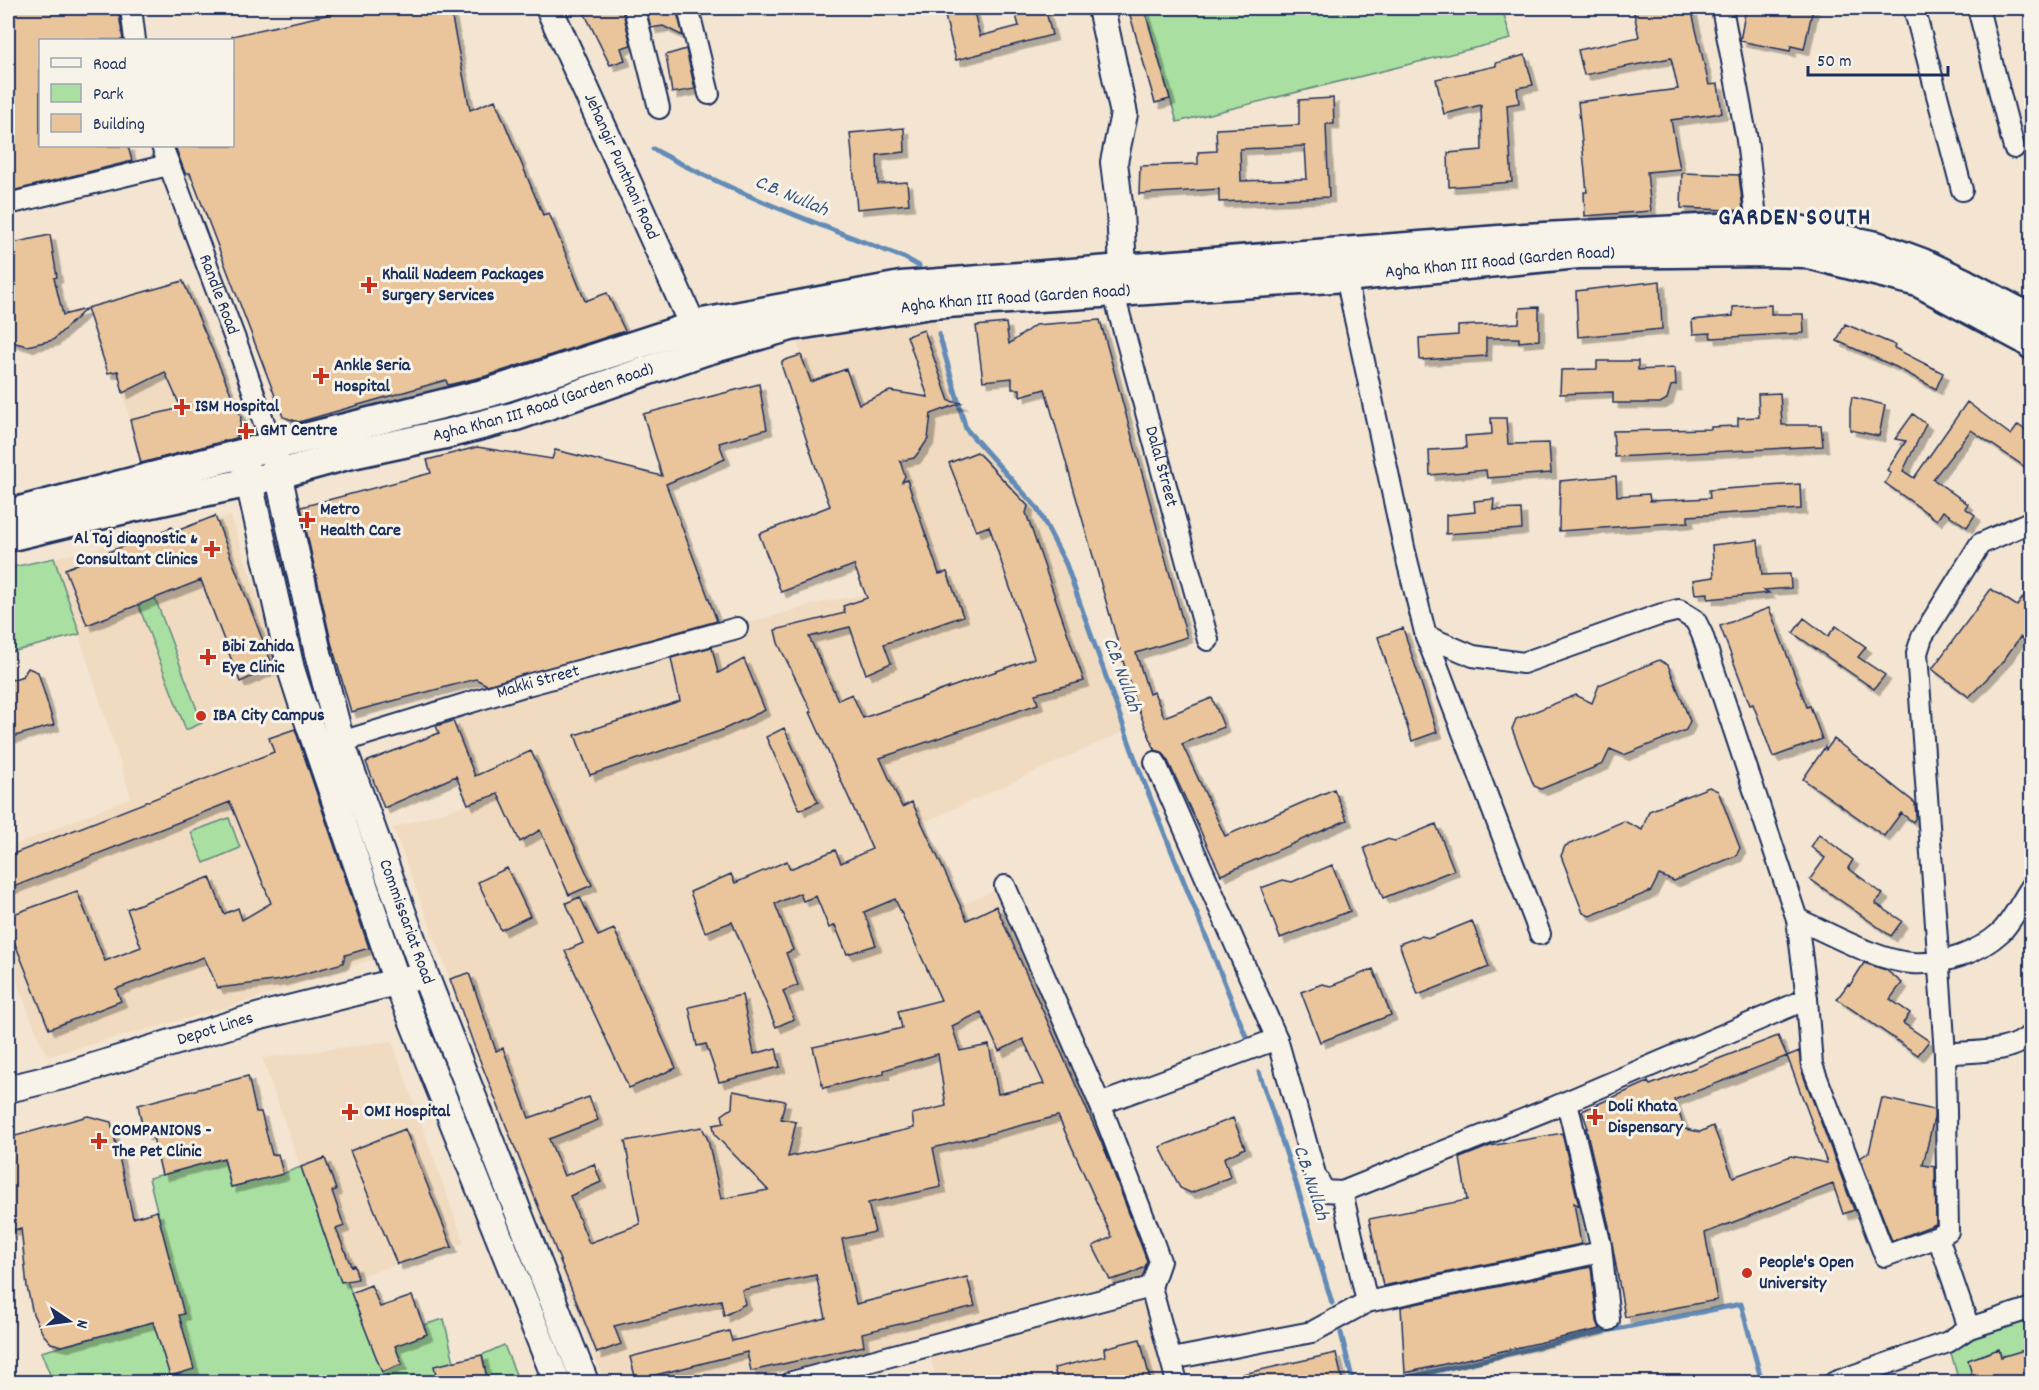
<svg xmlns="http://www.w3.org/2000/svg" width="2039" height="1390" viewBox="0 0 2039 1390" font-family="Dekko,sans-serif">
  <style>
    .built { fill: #f0dbc1 }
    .green { fill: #a9dfa1; stroke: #628780; stroke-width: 1.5 }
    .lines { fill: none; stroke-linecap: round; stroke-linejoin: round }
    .stream { stroke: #648bb7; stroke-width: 5 }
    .building { fill: #eac59b; stroke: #1b2f5e; stroke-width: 1.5; fill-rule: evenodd; filter: url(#shadow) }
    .minor-casing { stroke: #1b2f5e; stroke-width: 24 }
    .tertiary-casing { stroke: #1b2f5e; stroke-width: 30 }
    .secondary-casing { stroke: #1b2f5e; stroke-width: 33 }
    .minor { stroke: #f7f3e8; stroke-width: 20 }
    .tertiary { stroke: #f7f3e8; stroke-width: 26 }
    .secondary { stroke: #f7f3e8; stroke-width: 28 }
    .poi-dot { fill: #c8321e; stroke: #f7f3e8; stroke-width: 2 }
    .labels { text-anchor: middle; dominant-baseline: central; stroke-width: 6; stroke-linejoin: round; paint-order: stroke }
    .street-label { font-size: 18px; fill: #1b2f5e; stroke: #f7f3e8 }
    .poi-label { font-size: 18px; font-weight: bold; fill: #1b2f5e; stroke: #f7f3e8; text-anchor: start }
    .water-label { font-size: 20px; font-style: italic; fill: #395683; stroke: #f7f3e8 }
    .district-label { font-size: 24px; font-weight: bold; letter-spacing: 1.5px; fill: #1b2f5e; stroke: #f7f3e8 }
  </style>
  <defs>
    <filter id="shadow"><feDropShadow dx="5.5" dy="5.5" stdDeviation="0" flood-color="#0004"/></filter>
  </defs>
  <rect width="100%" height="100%" fill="#f3e5d1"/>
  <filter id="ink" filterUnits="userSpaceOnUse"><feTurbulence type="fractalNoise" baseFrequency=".0167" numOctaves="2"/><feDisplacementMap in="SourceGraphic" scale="12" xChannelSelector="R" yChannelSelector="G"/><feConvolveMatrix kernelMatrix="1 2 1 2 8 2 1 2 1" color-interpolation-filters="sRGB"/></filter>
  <g filter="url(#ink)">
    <path class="built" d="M931,302L966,429L1037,508L1066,564L1125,731L916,826L951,909L1005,886L1151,1236V1288L1177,1382H936L929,1348L754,1376L728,1382H605L562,1277L393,828L483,799L448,708L822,602L889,591L801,355L792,318Z
      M215,356H217L244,425L237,441L141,454L142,466L123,393Z
      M231,516L376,958L233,1006L48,1056L39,1039L8,959V848L131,797L54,558Z
      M392,1041L464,1243L341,1282L262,1058Z"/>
    <path class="green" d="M1144,8H1502L1511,39L1177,122Z
      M54,558L80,634L8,653V568Z
      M155,598L202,723L186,730L138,604Z
      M229,818L240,848L204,863L191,832Z
      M224,1158L231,1187L282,1174L301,1167L341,1282L347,1281L382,1372L402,1364L395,1346L423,1325L444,1319L454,1362L438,1382H53L41,1352L183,1314L149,1178Z
      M2031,1315V1382H1959L1948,1342Z
      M504,1345L519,1382H488L482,1355Z"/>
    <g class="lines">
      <path class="stream" d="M653,149C733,193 820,225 905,258L919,266
        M939,334L966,429L1037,508L1066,564L1138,767L1249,1044
        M1259,1072L1295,1180L1332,1303
        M1341,1333L1353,1382
        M1389,1382L1597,1333L1741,1304L1762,1382"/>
    </g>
    <path class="building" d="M8,8H118L123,40H40V146H128L132,161L8,192Z
      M357,8H450L470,110L495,100L543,215L549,213L585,301L607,293L625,331L486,376L448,385L446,380L299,422L283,417L190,173H185L175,146H232V36Z
      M582,8H622L631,45L621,48L625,60L610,65Z
      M646,8H676L683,36L663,26L651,28Z
      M943,8H973L980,36L1019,26L1014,8H1045L1052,35L956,60Z
      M1128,8H1144L1170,99L1155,103Z
      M1633,8H1691L1709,85L1718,84L1722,113L1671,120L1680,169L1647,172L1651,211L1585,216L1584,192H1587L1578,102L1678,89L1671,58L1584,75L1578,50L1639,37Z
      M1746,8H1813L1804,49L1791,46L1790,51L1740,41Z
      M686,49L695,89L672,93L666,55Z
      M1525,55L1533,85L1517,88L1519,103L1507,105L1512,182L1449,187L1448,153L1482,150L1481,105L1444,114L1436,79L1496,66V63Z
      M1333,98L1334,124H1326L1329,197L1219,202V189L1139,194L1140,166L1198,164V152L1217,151L1216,129L1299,125V100ZM1305,146L1307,179L1241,181L1240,149Z
      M904,128L905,152L877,155L878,184L907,182L909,204L857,209L850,133Z
      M1682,173L1739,175L1743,210L1725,211L1726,210L1681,208Z
      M50,235L57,277L54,278L63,315L86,309L53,340L27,346L12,342L9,338L8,327V244Z
      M183,281L241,417L240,427L236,438L141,463L130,420L181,408L165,372L123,393L118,371L108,373L87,308Z
      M1660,281L1662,329L1578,337L1576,291Z
      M1771,305V314H1803L1804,333L1711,338L1710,333L1693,334L1692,320L1733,316V307Z
      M1539,307V340L1519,342V338H1486V356L1420,360L1419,338L1458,335V326L1519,323L1520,308Z
      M1100,320L1187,637L1136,653L1149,694L1154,692L1164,717L1212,698L1224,727L1182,744L1225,836L1334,789L1347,820L1221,875L1166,757L1162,752L1155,750L1134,699L1045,389L1020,396V389H1012V378L983,381L976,326L1006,323L1009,344L1035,325Z
      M1845,324L1895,345L1894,348L1943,373L1936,389L1896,367L1837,341Z
      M924,330L949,401L961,403L931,414L928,439L922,448L914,458L900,461L905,476L902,482L907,480L939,574L947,572L963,616L884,644L891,663L866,674L850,627L809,637L838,700L852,694L863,718L1034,658L989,526L976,531L949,463L977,452L1028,506L1026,513L1084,681L1035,694L1038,704L880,758L902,807L912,802L967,920L996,906L1107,1155L1147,1261L1145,1267L1128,1275L1110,1280L1093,1246L1112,1237L1058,1116L933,1148L941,1187L868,1203L875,1232L842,1239L856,1304L967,1277L975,1306L862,1333L864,1346L751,1371L747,1352L636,1380L630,1357L729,1331L732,1341L826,1318L816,1275L742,1290L745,1304L724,1316L721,1300L614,1326L621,1344L597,1353L475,1048L450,979L469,973L496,1051L503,1048L529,1118L589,1097L598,1120L549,1139L564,1176L594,1164L601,1182L570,1196L589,1243L640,1224L625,1141L702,1127L708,1140L721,1199L768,1190L715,1135L713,1125L724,1123L722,1115L732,1108L733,1091L785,1101L781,1119L796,1122L788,1157L914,1128L912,1114L946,1106L938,1054L884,1070V1074L823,1088L813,1047L874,1034V1035L902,1028L898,1011L941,1000L895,899L864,912L876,945L847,954L835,925L829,928L816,896L803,901L800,893L775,904L793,950L786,953L798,985L783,991L794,1019L776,1027L732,922L705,932L690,892L731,874L735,883L787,861L790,869L835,850L841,863L872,849L810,712H812L778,643L775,630L845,613L843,606L867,598L854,565L781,592L759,534L830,506L818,474L782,367V361L801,355L811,382L846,369L859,404L890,391L928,397L907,336ZM981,1012L999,1051L1023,1039L1044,1084L998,1094L989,1045L960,1051L952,1026Z
      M1597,361H1638V370L1675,368L1676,385L1671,386L1667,399L1660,403H1613V392L1560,394L1561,370L1597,369Z
      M759,384L767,429L719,443L725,459L666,484L717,621L487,685L476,679L351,712L331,642L301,507L431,473L427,460L477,447L552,459L555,450L662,476L643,414Z
      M1780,393L1782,425H1821L1823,446L1615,457L1613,431L1711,429V427L1738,426V418L1759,417L1758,394Z
      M1852,397L1885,405L1879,436L1850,430V408Z
      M1967,402L2011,435L2018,425L2031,434V471L1971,430L1933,479L1968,504L1965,508L1975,515L1967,527L1943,511L1937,520L1885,483L1891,473L1887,470L1906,441L1895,439L1913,414L1926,424L1903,471L1914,478Z
      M1491,418H1506L1508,444L1549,443L1551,473L1487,478L1486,470L1430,475L1429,450L1466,448L1465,436L1492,434Z
      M1616,476L1617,496L1649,494L1650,501L1710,498L1709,490L1800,484L1801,509L1688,516V522L1559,531L1560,481Z
      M1494,499L1493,510L1521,509L1522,529L1446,534V515L1475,512L1474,501Z
      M215,516L273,667L240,682L201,580L87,625L65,569L172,527L174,532Z
      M1758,540L1762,575L1790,574L1791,588L1764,590L1769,593L1708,599V593L1695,594L1693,580L1714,577L1712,545Z
      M2031,586V645L2020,637L2001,664L1969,697L1932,669L1991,589L2017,606Z
      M1769,608L1807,707L1810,706L1822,739L1773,757L1753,704L1750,705L1720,626Z
      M1804,618L1828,636L1836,626L1866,647L1858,657L1885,675L1874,689L1793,633Z
      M1403,628L1437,732L1412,741L1378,637Z
      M712,647L718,673L744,659L765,710L720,731L590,775L575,735L680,701L671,658Z
      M1659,660L1668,665L1690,721L1686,730L1624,755L1610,749L1603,764L1541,789L1534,786L1512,729L1516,719L1576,695L1592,703L1599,685Z
      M28,668L38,672L54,725L8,738V681L23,676Z
      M453,721L475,776L531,751L592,885L569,895L540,830L520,842L498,794L468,804L456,776L384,808L366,762L439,733L436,726Z
      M784,728L818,802L800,810L766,737Z
      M295,729L369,948L345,955L343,963L281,980L218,988L204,957L116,989L121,1001L49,1029L8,926V916L77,891L105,961L141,947L127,909L210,877L224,914L238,908L242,920L271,903L230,802L8,889V856L274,752L269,738Z
      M1834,739L1915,803L1916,817L1913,822L1901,813L1884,836L1803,779L1825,747L1826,750Z
      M1709,787L1718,791L1740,848L1736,856L1674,881L1659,875L1651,891L1590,916L1583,913L1561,856L1565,846L1624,821L1642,830L1649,811Z
      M1436,824L1454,870L1383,898L1364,848L1386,839L1395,841Z
      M1819,834L1853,860L1848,868L1883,894L1875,903L1902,921L1891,936L1810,879L1825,858L1811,847Z
      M1332,865L1350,911L1280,938L1261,888L1283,880L1292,882Z
      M507,868L530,916L501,930L478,882Z
      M580,897L598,936L614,929L676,1068L629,1088L565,951L583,943L566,903Z
      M1472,921L1489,967L1418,995L1399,944L1421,936L1430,938Z
      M1864,963L1886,970L1902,983L1890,999L1910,1013L1903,1023L1929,1041L1918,1055L1837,999L1848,984L1850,985Z
      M1373,969L1391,1015L1320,1042L1301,992L1322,984L1331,986Z
      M742,995L754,1054L776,1048L780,1067L719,1082L706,1044L697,1046L689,1007Z
      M1778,1036L1787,1056L1799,1051L1801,1069L1854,1210L1843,1214L1833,1184L1705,1233L1717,1300L1625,1317L1609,1226L1586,1128H1588L1582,1111L1648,1082L1650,1085ZM1787,1056L1827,1163L1791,1156L1733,1177L1713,1126L1700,1132L1685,1129L1674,1100Z
      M248,1076L256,1112H261L272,1155L278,1154L283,1174L231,1187L224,1158L162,1175L152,1133L144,1135L138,1105Z
      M1882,1098L1934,1110V1118L1923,1165L1935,1167L1936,1224L1892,1241L1860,1158L1869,1152Z
      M88,1116L111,1122L133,1218L157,1211L184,1314L179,1315L194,1369L170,1376L153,1322L62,1346L51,1343L43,1334L33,1314L27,1287L21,1228L8,1232V1138Z
      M1233,1118L1245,1148L1224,1158L1230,1177L1191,1193L1180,1188L1160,1147Z
      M405,1129L452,1247L397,1264L350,1151Z
      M1562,1133L1579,1206L1574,1203L1581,1244L1383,1286L1369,1219L1467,1200L1460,1158L1490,1146Z
      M325,1158L336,1190L332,1191L344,1226L336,1229L351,1266L354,1265L358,1279L341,1282L301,1167Z
      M1591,1267L1597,1321L1600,1329L1405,1373L1401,1307Z
      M371,1285L380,1307L412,1296L427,1334L395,1346L402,1364L382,1372L351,1293Z
      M1140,1339L1151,1383H1058L1054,1368L1105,1356L1104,1348Z
      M2031,1348V1383H1974L1968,1360L1999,1349L2001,1357Z
      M1336,1353L1343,1383H1234V1376Z
      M482,1355L488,1383H438L434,1366Z"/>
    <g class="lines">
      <g class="minor-casing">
        <g id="minor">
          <path d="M131,8L135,40"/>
          <path d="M634,8L659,108"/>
          <path d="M688,8L709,94"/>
          <path d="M1722,8L1747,140L1757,226"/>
          <path d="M1914,8L1962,190"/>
          <path d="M1978,8L2014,148"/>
          <path id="s1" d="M162,146L238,347L272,446"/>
          <path d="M8,204L168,165"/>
          <path d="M1346,277L1405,552L1426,636L1473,656L1523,663L1659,615L1679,610L1695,620L1702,634L1797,919L1807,999L1812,1065L1885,1256L1938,1237L1969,1328"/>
          <path id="s2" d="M1113,291L1208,640"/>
          <path d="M1426,636L1540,934"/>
          <path id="s3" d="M341,742L527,685L737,628"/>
          <path d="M1155,762L1277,1039L1315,1174L1324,1191L1342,1192"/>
          <path d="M1005,886L1100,1104L1151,1236L1160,1261L1151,1287L1177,1382"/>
          <path d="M1797,919C1829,933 1878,961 1912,963C1944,965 1978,953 2001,932C2013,920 2022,900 2032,886"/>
          <path d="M1945,1054C1971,1051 2014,1054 2032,1033"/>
          <path d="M1567,1102L1601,1246L1609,1320"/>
          <path d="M1100,1104L1277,1039"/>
          <path d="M1938,1237L1948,1231L1945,1054L1917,653L1922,637L1980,544L2032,521"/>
          <path d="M1367,1302L1342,1192L1552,1108L1807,999"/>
          <path d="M1172,1359L1312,1332L1367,1302L1601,1252"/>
          <path d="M792,1382L1151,1287"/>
          <path d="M1835,1382L1948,1342L1969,1328L2032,1308"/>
        </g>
      </g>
      <g class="tertiary-casing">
        <g id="tertiary">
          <path id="s4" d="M549,8L693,326"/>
          <path d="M1101,8L1124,114L1114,162L1120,212L1123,268"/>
          <path id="s5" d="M274,455L318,653L341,742L425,975L585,1382"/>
          <path d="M245,464L291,669L301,700L397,982L557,1382"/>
          <path id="s6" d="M8,1089L70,1074L249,1019L412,978"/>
        </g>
      </g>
      <g class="secondary-casing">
        <g id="secondary">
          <path d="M8,514L272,446L491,392L703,323L901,286L1525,238L1757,226L1798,230L1876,246L1922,263L1966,284L2032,319"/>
          <path id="s7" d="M8,537L134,507L250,482L347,455L450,433L516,416L704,351L791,326L931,304L1346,277L1578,254L1762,252L1804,253L1918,282L2026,340L2032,345"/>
        </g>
      </g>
      <use href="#minor" class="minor"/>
      <use href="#tertiary" class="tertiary"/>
      <use href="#secondary" class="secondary"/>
    </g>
  </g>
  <g class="poi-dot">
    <path d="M366 276h6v6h6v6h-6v6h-6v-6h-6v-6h6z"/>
    <path d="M318 367h6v6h6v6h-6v6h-6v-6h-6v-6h6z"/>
    <path d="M179 398h6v6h6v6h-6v6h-6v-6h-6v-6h6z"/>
    <path d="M243 422h6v6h6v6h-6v6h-6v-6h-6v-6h6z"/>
    <path d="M304 511h6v6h6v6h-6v6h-6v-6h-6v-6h6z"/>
    <path d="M209 540h6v6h6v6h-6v6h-6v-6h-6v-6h6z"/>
    <path d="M205 648h6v6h6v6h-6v6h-6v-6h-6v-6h6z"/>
    <circle cx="201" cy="716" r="6"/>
    <path d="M347 1103h6v6h6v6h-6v6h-6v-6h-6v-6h6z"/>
    <path d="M1592 1108h6v6h6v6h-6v6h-6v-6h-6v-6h6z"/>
    <path d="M96 1132h6v6h6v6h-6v6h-6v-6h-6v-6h6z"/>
    <circle cx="1747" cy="1273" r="6"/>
  </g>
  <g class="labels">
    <g class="street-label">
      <text stroke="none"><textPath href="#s4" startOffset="174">Jehangir Punthani Road</textPath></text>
      <text stroke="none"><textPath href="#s7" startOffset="1524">Agha Khan III Road (Garden Road)</textPath></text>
      <text stroke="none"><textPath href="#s1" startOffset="159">Randle Road</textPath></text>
      <text stroke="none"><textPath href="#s7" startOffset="1038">Agha Khan III Road (Garden Road)</textPath></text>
      <text stroke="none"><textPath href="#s7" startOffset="552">Agha Khan III Road (Garden Road)</textPath></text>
      <text stroke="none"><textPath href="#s2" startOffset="182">Dalal Street</textPath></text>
      <text stroke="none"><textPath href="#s3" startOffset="206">Makki Street</textPath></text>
      <text stroke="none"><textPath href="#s5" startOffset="486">Commissariat Road</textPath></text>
      <text stroke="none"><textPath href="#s6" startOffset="216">Depot Lines</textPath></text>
    </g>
    <g class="poi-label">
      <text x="382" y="275">Khalil Nadeem Packages<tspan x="382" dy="21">Surgery Services</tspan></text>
      <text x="334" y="366">Ankle Seria<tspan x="334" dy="21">Hospital</tspan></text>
      <text x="195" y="407">ISM Hospital</text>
      <text x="260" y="431">GMT Centre</text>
      <text x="320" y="510">Metro<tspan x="320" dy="21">Health Care</tspan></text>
      <text x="198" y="539" text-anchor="end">Al Taj diagnostic &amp;<tspan x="198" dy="21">Consultant Clinics</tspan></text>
      <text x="222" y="647">Bibi Zahida<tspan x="222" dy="21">Eye Clinic</tspan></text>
      <text x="213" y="716">IBA City Campus</text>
      <text x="1608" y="1107">Doli Khata<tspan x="1608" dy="21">Dispensary</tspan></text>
      <text x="364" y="1112">OMI Hospital</text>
      <text x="112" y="1131">COMPANIONS -<tspan x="112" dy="21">The Pet Clinic</tspan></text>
      <text x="1759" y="1263">People's Open<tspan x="1759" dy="21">University</tspan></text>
    </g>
    <g class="water-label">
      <text transform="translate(791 197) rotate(23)">C.B. Nullah</text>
      <text transform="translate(1121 675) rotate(70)">C.B. Nullah</text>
      <text transform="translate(1310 1183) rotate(72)">C.B. Nullah</text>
    </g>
    <g class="district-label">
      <text x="1795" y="219">GARDEN SOUTH</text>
    </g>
  </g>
  <rect width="2039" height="1390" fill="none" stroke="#f7f3e8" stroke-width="30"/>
  <rect x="15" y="15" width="2009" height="1360" fill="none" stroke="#1b2f5e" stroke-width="2" filter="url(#ink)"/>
  <rect x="39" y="39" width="195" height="108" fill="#f7f3e8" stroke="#9fa5b1" stroke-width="1.5"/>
  <rect x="51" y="58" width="30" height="9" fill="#f7f3e8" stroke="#9fa5b1" stroke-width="1.5"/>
  <text x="93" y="69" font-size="18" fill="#1b2f5e">Road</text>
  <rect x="51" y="84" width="30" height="18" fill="#a9dfa1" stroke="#9fa5b1" stroke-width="1.5"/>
  <text x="93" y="99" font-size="18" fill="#1b2f5e">Park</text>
  <rect x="51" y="114" width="30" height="18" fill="#eac59b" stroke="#9fa5b1" stroke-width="1.5"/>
  <text x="93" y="129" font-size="18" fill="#1b2f5e">Building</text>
  <g transform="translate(69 1321) rotate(103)" stroke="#f7f3e8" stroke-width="4.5" paint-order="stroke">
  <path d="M0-4.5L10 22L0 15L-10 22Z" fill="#1b2f5e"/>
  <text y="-9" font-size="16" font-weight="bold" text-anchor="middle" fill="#1b2f5e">N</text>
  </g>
  <path d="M1808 66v9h140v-9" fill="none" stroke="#1b2f5e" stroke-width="3"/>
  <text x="1817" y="66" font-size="18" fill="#1b2f5e" stroke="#f7f3e8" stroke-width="4.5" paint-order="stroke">50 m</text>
</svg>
